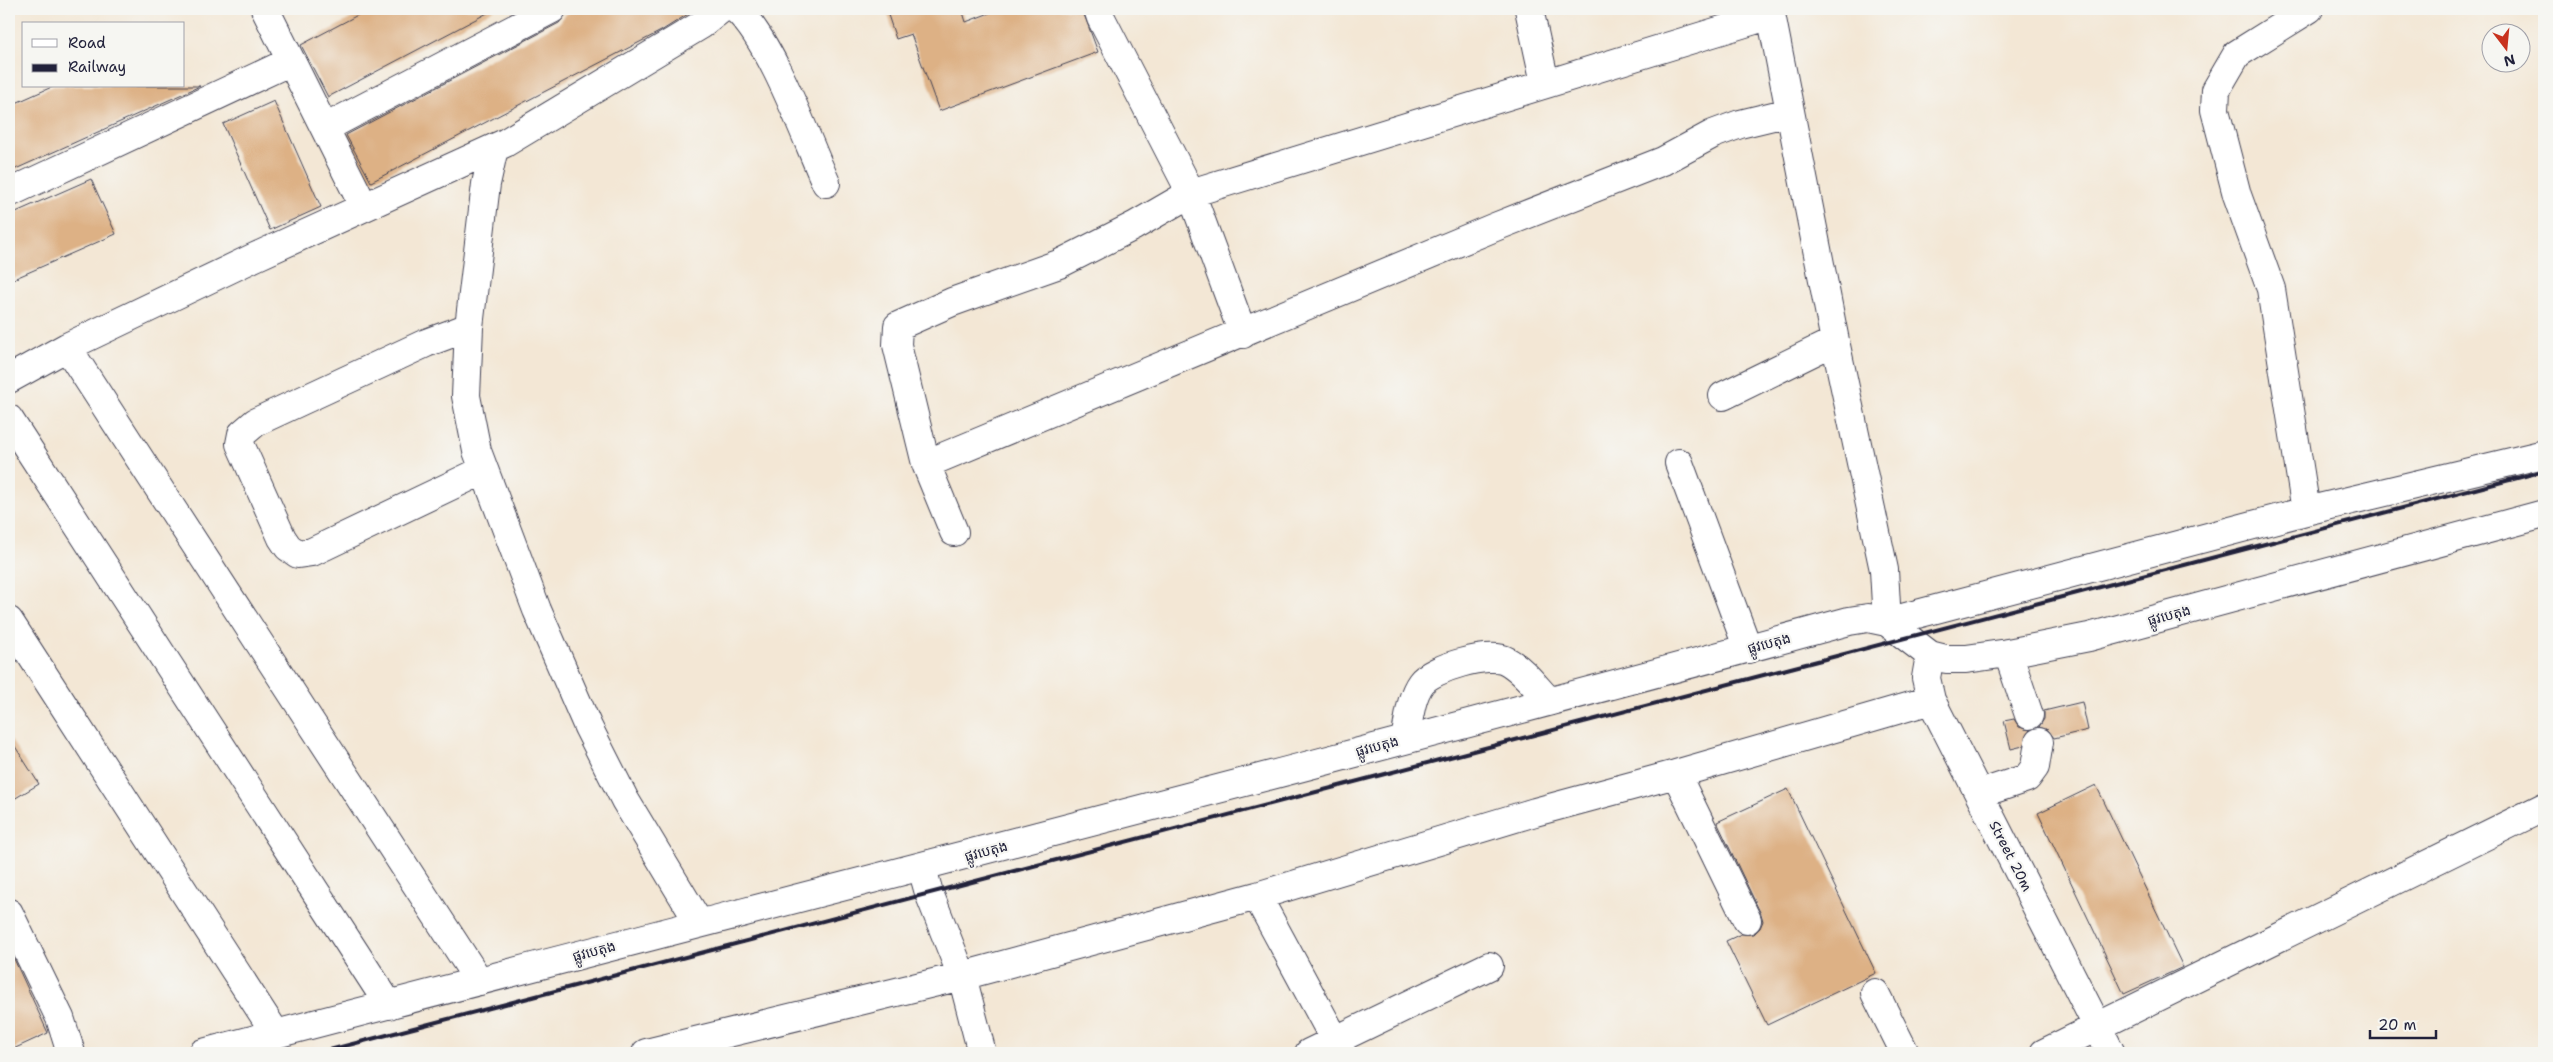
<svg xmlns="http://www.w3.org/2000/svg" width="2553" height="1062" viewBox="0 0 2553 1062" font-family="'Shantell Sans','Noto Sans Khmer',sans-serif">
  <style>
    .building { fill: #ddb185 }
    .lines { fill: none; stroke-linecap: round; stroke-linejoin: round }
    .minor-casing { stroke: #414052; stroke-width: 30 }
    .major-casing { stroke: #414052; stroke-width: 30 }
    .minor { stroke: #fff; stroke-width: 28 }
    .major { stroke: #fff; stroke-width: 28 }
    .rail { stroke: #22223b; stroke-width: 4 }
    .labels { text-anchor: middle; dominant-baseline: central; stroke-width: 4.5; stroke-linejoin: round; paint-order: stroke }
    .street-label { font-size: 14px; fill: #22223b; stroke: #f6f6f2 }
  </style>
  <rect width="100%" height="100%" fill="#f6f6f2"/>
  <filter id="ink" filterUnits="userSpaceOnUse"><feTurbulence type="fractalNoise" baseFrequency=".02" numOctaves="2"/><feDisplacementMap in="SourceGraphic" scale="10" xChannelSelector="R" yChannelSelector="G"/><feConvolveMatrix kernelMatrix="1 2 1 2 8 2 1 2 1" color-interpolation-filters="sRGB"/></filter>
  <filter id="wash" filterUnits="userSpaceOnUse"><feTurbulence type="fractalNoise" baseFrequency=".0096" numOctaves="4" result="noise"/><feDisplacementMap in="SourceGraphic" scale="20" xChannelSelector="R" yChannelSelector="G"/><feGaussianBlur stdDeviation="1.12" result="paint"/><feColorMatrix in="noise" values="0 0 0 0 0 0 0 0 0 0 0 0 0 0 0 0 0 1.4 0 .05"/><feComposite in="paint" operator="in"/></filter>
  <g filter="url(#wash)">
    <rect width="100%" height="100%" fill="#f3e7d5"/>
    <g id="blocks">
      <path class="building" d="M369,9H495L328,97L301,45Z
        M576,9H696L661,31L371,182L346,135L559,23L566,14Z
        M886,9H962L966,22L1000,9H1082L1098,52L939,111L911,34L896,39Z
        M54,86H200L9,172V106Z
        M274,101L321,207L270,230L223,124Z
        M91,179L116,234L9,281V215Z
        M2082,702L2088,730L2054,738L2048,730L2039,727L2044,719V711Z
        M2014,719L2019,727L2030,730L2023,746L2011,749L2004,721Z
        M9,737L39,784L9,802Z
        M2096,785L2183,967L2124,994L2038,813Z
        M1788,789L1876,973L1767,1025L1726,941L1741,934H1754L1760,928L1763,921L1761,914L1717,822Z
        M9,948L48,1033L9,1051Z"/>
    </g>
  </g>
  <g filter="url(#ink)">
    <use href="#blocks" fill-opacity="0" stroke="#414052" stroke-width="1"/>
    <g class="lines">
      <g class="minor-casing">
        <path id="minor" d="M265,9L364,207
          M736,9C772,42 805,136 826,183
          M1098,9L1101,18L1191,193L1243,334
          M1529,9L1545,83
          M1770,9L1835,341L1884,570L1887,622L2306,511L2544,454
          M325,128L552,9
          M494,148L486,184L469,327L466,396L477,451L537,610L588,727L625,800L699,923
          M9,193L291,61
          M469,327L426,343L256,422L242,434L240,444L282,538L288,547L298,554L312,552L484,470
          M67,347L479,981
          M9,379L67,347L255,257L505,143L701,25L721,9
          M1723,396L1835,341
          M9,419L389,1005
          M1679,463L1748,649
          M926,464L1495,227L1663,161L1713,134L1740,124L1789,112
          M2306,511L2271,289L2237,195L2215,110L2216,90L2237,54L2309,9
          M954,532L926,464L897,345L898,326L952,302L1059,264L1134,226L1191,193L1771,15
          M9,621L276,1034
          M2008,653L2029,715
          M1930,655L1926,678L1931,700L2111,1053
          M1405,739C1409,722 1410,698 1421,683C1432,668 1490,651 1507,661C1524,670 1536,688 1549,701
          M1979,794L2027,778L2035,767L2039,742
          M922,868L929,893L962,976L982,1053
          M1257,896L1342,1053
          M9,913L60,1018L71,1053
          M1747,920L1676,774L1931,700
          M1875,993L1905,1053
          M646,1053L962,976L1257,896L1535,812L1676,774
          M1309,1053L1489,966
          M2044,1053L2544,807"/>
      </g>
      <g class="major-casing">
        <path id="major" d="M203,1053C752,909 1302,770 1849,621L1868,618L1887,622L1930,655L1946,659H1966L2008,653L2089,637L2544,514"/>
      </g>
      <use href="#minor" class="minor"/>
      <use href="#major" class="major"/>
      <path class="rail" d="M318,1053L2544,471"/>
    </g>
  </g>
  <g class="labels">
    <g class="street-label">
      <text transform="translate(2169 615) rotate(-15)">ផ្លូវបេតុង</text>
      <text transform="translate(1769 643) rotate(-15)">ផ្លូវបេតុង</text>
      <text transform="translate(1377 746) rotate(-15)">ផ្លូវបេតុង</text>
      <text transform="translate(986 851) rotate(-15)">ផ្លូវបេតុង</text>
      <text transform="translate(2011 856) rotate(63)">Street 20m</text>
      <text transform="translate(594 951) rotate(-15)">ផ្លូវបេតុង</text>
    </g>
  </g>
  <rect width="2553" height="1062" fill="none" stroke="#f6f6f2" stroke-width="30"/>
  <rect x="22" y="22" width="162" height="65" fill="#f6f6f2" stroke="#a1a1a9"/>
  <rect x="32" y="39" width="25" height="8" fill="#ffffff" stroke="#a1a1a9"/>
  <text x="68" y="48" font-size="15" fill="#22223b">Road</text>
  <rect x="32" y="64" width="25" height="8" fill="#22223b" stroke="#a1a1a9"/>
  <text x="68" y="72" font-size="15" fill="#22223b">Railway</text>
  <g transform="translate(2506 48) rotate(164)"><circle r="24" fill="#f6f6f2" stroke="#a1a1a9"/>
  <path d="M0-4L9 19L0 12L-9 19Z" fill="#c8321e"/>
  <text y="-8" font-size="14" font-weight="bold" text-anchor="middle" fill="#22223b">N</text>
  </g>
  <path d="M2370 1030v8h66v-8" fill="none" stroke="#22223b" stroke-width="2.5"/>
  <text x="2378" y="1030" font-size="15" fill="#22223b" stroke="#f6f6f2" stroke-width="4" paint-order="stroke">20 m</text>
</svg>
